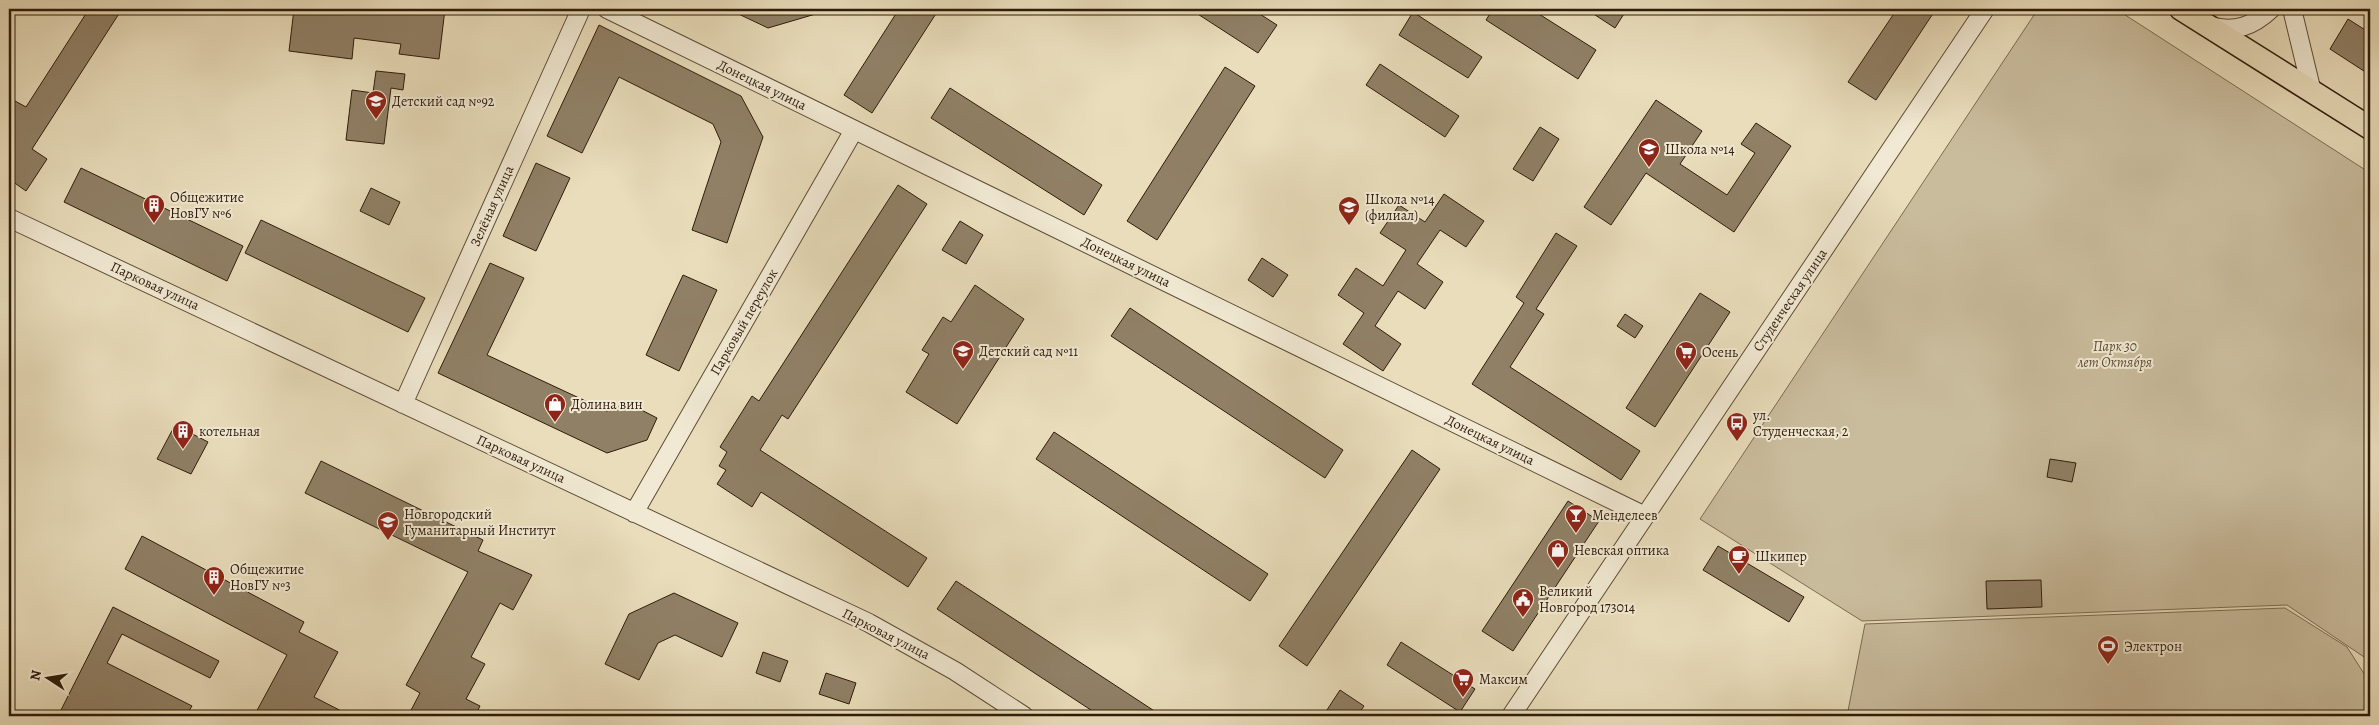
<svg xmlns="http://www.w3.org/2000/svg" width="2379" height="725" viewBox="0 0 2379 725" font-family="Alegreya,serif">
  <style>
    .green { fill: #c9bc9d; stroke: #7c6c54 }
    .building { fill: #908066; stroke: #2f1c0a }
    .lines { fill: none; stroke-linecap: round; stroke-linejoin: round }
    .minor-casing { stroke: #5e4c36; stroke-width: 20 }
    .major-casing { stroke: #2f1c0a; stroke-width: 25 }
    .minor { stroke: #f1e9d3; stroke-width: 18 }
    .major { stroke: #e9ddbb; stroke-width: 22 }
    .labels { text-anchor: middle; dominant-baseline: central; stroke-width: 4; stroke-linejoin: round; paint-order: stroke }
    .street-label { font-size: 14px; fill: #2f1c0a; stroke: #f1e9d3 }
    .poi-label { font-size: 14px; fill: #2f1c0a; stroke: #f1e9d3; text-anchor: start }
    .park-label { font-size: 14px; font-style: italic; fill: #5d4c36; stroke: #f1e9d3 }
  </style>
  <rect width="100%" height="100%" fill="#e9ddbb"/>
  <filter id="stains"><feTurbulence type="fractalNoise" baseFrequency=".004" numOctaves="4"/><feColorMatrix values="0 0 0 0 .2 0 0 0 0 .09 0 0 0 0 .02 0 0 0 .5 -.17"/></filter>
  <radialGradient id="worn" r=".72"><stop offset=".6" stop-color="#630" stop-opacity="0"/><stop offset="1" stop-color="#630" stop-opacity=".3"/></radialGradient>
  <path class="green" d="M2038,9H2116L2370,173V661L2287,605L1862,621L1700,519Z
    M2285,608L2347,647L2370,683V716H1847L1865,624Z"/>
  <path class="building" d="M89,9H122L32,149L47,159L26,191L9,179V111L15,101L26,107Z
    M294,9H445L439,59L399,54L401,44L354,38L352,59L289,51Z
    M728,9H819V13L768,28Z
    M899,9H939L872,113L844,95Z
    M1190,9H1252L1277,25L1258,53Z
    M1493,9H1531L1596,50L1578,79L1486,20Z
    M1586,9H1627L1615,28Z
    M1897,9H1936L1876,100L1848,82Z
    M1413,12L1482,57L1468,78L1399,35Z
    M2348,19L2370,33V75L2330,49Z
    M599,25L741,96L763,137L727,243L692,230L721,142L713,124L619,77L582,153L547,136Z
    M1380,64L1459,116L1445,137L1366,85Z
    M1225,67L1255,86L1157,240L1127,221Z
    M376,71L405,74L403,90L391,88L384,144L346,140L352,90L373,93Z
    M950,88L1102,185L1084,215L931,118Z
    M1656,100L1702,131L1680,164L1727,195L1755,153L1741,144L1756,123L1791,146L1734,232L1646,173L1611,225L1584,207Z
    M1540,127L1559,139L1533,181L1513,169Z
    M536,163L570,178L536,251L503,236Z
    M81,168L243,246L227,281L64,202Z
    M898,185L927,204L788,419L782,415L760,450L927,558L908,587L761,492L752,507L717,484L726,470L719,466L727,452L720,447L752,396L759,401Z
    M371,188L400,202L389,225L360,211Z
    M1444,194L1484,221L1466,247L1440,230L1417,264L1443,282L1425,309L1398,291L1375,326L1401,344L1383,371L1343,344L1364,313L1338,295L1356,268L1383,286L1406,250L1380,233L1399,205L1425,222Z
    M261,220L425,298L408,332L245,253Z
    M960,221L983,235L966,264L942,250Z
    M1556,233L1577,246L1536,309L1544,314L1510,367L1640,451L1621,480L1472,384L1524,303L1516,297Z
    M1262,258L1288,275L1273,297L1248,280Z
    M490,263L524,278L487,355L607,411L619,407L624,401L657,418L647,440L607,453L438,373Z
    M683,275L717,290L679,371L646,355Z
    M975,285L1024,319L957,424L906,392L929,354L922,350L943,317L951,322Z
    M1700,293L1730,312L1655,427L1626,408Z
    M1130,308L1343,450L1325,478L1111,336Z
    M1625,314L1643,326L1635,338L1617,326Z
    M175,425L208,442L191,474L157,459Z
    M1054,432L1268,574L1250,601L1036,459Z
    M1412,450L1440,469L1307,666L1279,646Z
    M2050,459L2076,463L2072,482L2047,477Z
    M321,461L483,540L478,551L532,575L513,610L500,603L471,657L485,664L466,699L480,706L475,716H408L420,693L406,685L468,572L305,493Z
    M1568,501L1599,521L1513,651L1482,631Z
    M142,536L304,622L299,632L338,652L314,697L351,716H254L287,655L125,569Z
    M1718,546L1804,597L1789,622L1703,570Z
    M2041,580L2042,607L1987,609L1986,581Z
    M956,581L976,594L1162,716H1100L937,609Z
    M674,593L738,623L722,657L675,635L658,643L639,680L605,664L629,614Z
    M113,607L219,661L210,678L122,634L107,663L192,706L186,716H69L60,712Z
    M1401,642L1475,689L1460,712L1387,665Z
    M763,652L788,661L780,682L756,673Z
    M826,673L856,683L849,704L819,694Z
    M1340,690L1364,706L1357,716H1323Z"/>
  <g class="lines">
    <g class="minor-casing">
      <path id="minor" d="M607,9L1645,516
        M2292,9L2312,92
        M2210,26C2235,33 2253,26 2271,9
        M9,218L869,623L955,671L1024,716
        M403,404L581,9
        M634,513L854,130
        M1511,716L1985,9"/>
    </g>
    <g class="major-casing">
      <path id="major" d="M2181,9L2370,128"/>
    </g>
    <use href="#minor" class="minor"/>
    <use href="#major" class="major"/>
  </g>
  <defs>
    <g id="school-pin" transform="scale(1.125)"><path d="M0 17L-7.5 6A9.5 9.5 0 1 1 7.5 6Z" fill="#8f2418" stroke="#f1e9d3"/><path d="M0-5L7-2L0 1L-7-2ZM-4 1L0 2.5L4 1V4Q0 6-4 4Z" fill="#fff"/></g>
    <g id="building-pin" transform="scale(1.125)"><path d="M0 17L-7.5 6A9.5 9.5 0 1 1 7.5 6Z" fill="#8f2418" stroke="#f1e9d3"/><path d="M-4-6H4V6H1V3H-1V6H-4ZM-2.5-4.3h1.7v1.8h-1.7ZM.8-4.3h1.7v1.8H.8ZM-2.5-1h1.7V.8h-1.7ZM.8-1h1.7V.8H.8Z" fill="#fff"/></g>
    <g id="supermarket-pin" transform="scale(1.125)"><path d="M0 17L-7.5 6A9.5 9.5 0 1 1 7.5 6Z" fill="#8f2418" stroke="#f1e9d3"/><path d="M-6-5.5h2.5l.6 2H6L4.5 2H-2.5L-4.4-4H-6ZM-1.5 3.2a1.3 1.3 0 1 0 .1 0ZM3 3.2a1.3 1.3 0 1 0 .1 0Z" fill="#fff"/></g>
    <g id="shop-pin" transform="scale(1.125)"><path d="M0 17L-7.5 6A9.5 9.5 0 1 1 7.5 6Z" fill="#8f2418" stroke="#f1e9d3"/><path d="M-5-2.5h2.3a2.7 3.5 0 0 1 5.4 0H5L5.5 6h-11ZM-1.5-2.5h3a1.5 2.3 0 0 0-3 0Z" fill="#fff"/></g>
    <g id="bus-pin" transform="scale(1.125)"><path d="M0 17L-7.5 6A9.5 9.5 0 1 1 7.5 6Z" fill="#8f2418" stroke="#f1e9d3"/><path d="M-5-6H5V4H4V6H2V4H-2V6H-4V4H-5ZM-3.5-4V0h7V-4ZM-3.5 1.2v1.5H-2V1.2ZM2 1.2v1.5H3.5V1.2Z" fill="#fff"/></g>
    <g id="bar-pin" transform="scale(1.125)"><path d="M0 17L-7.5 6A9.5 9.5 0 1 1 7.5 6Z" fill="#8f2418" stroke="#f1e9d3"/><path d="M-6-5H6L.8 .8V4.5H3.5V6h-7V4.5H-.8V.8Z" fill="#fff"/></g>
    <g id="university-pin" transform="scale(1.125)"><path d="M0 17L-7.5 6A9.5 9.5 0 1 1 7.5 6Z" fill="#8f2418" stroke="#f1e9d3"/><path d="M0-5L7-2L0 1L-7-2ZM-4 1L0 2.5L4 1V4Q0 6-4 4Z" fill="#fff"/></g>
    <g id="cafe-pin" transform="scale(1.125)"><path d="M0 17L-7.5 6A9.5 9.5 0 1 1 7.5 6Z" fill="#8f2418" stroke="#f1e9d3"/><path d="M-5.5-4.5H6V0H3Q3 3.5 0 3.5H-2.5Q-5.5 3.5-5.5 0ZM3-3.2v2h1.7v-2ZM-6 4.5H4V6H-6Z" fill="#fff"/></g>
    <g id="civic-pin" transform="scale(1.125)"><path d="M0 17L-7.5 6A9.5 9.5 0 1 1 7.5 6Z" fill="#8f2418" stroke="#f1e9d3"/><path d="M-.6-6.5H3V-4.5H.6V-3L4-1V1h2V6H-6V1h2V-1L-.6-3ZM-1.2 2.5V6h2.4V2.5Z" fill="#fff"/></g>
    <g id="stadium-pin" transform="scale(1.125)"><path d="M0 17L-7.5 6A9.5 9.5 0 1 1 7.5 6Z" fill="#8f2418" stroke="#f1e9d3"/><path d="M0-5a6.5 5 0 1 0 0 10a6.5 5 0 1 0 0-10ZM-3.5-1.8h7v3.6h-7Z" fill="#fff"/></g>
  </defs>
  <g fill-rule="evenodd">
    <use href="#school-pin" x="376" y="101"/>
    <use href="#school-pin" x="1649" y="149"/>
    <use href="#building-pin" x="154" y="205"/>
    <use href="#school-pin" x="1349" y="207"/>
    <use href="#school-pin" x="963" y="351"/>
    <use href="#supermarket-pin" x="1686" y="352"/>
    <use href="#shop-pin" x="555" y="404"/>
    <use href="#bus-pin" x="1737" y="423"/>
    <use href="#building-pin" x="183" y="431"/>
    <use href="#bar-pin" x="1576" y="515"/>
    <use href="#university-pin" x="388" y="522"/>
    <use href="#shop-pin" x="1558" y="550"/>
    <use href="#cafe-pin" x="1739" y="556"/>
    <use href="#building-pin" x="214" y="577"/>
    <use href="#civic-pin" x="1523" y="599"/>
    <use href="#stadium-pin" x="2108" y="646"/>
    <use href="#supermarket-pin" x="1463" y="679"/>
  </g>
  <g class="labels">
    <g class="street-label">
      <text transform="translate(762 85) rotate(26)">Донецкая улица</text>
      <text transform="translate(492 206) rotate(-66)">Зелёная улица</text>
      <text transform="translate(1126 262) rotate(26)">Донецкая улица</text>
      <text transform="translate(155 286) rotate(25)">Парковая улица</text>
      <text transform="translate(1790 300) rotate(-56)">Студенческая улица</text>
      <text transform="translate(744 322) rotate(-60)">Парковый переулок</text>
      <text transform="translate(1490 440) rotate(26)">Донецкая улица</text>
      <text transform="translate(521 459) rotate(25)">Парковая улица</text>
      <text transform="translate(886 634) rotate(27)">Парковая улица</text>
    </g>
    <g class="poi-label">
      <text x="392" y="101">Детский сад №92</text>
      <text x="1665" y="149">Школа №14</text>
      <text x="170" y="197">Общежитие<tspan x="170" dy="16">НовГУ №6</tspan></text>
      <text x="1365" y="199">Школа №14<tspan x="1365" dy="16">(филиал)</tspan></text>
      <text x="979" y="351">Детский сад №11</text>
      <text x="1702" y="352">Осень</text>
      <text x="571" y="404">Долина вин</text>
      <text x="1753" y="415">ул.<tspan x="1753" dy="16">Студенческая, 2</tspan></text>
      <text x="199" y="431">котельная</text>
      <text x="404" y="514">Новгородский<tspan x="404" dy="16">Гуманитарный Институт</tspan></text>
      <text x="1592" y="515">Менделеев</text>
      <text x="1574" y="550">Невская оптика</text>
      <text x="1755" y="556">Шкипер</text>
      <text x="230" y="569">Общежитие<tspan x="230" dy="16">НовГУ №3</tspan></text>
      <text x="1539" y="591">Великий<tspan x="1539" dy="16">Новгород 173014</tspan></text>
      <text x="2124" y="646">Электрон</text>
      <text x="1479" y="679">Максим</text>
    </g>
    <g class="park-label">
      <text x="2115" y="346">Парк 30<tspan x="2115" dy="16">лет Октября</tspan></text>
    </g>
  </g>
  <rect width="2379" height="725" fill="none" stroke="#e9ddbb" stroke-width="30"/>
  <rect x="10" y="10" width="2359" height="705" fill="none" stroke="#2f1c0a" stroke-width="2.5"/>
  <rect x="15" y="15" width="2349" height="695" fill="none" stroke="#2f1c0a"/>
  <g transform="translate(48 678) rotate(282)" stroke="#f1e9d3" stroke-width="4" paint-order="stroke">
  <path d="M0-4L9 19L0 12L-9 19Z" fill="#2f1c0a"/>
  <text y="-8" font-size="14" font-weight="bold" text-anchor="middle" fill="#2f1c0a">N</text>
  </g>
  <rect width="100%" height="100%" filter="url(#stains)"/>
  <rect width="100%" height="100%" fill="url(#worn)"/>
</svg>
